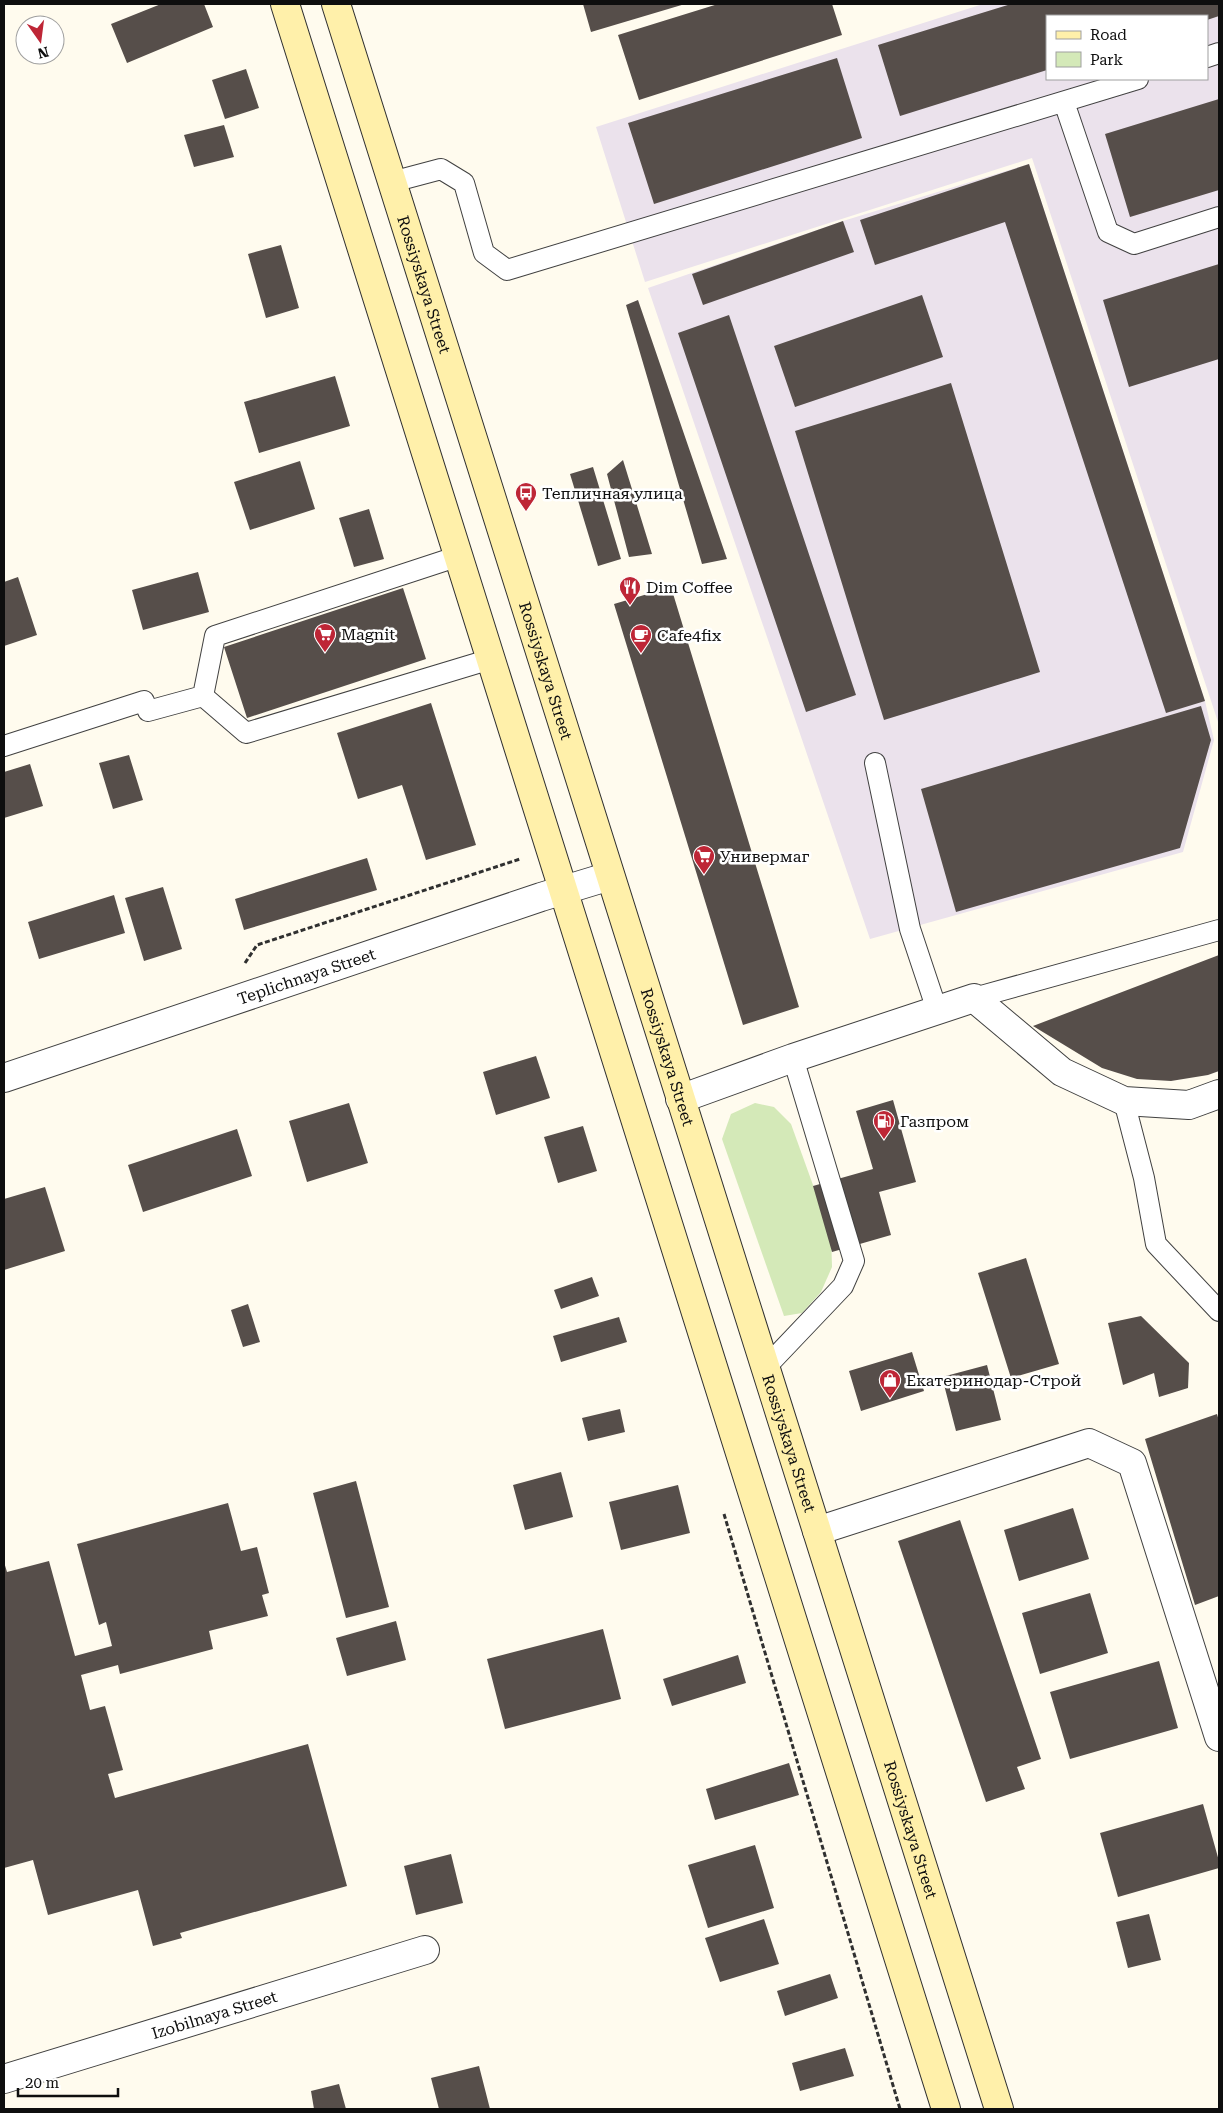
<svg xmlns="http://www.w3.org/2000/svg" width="1223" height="2113" viewBox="0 0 1223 2113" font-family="'Roboto Serif',serif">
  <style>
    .industrial { fill: #ebe2ec; fill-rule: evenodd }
    .green { fill: #d4e9b8 }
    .building { fill: #564e4a }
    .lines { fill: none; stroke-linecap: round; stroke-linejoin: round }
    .service-casing { stroke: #414141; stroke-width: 22 }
    .minor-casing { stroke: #414141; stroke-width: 30 }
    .secondary-casing { stroke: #303030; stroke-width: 30 }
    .path { stroke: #303030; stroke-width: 3; stroke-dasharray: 5 2.5; stroke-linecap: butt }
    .service { stroke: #fff; stroke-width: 20 }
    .minor { stroke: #fff; stroke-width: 28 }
    .secondary { stroke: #fff0aa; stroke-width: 28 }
    .labels { text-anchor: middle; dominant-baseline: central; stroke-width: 5; stroke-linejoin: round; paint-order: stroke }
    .street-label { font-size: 16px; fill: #0e0e0e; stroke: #fff }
    .poi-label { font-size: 16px; fill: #0e0e0e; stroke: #fff; text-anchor: start }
  </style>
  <rect width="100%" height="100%" fill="#fffbee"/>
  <path class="industrial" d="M983,4H1219V725L1032,158L645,282L596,127ZM1047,16H1207V79H1047Z
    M1029,164L1205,701L1214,740L1183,852L870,939L648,288L843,221Z"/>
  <path class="green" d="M755,1103L774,1107L791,1124L831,1235L832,1267L821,1292L802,1313L784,1316L722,1139L731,1114Z"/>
  <path class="building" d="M161,4H204L213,27L127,63L111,24Z
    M583,4H685L591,32Z
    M718,4H832L842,35L639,100L618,35Z
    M1011,4H1219V16L1207,20V16H1047V70L900,116L878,45Z
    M837,58L862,138L654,204L628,123Z
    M246,69L259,108L225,119L212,80Z
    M1219,99V190L1130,217L1105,134Z
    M224,125L234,157L194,167L184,135Z
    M1029,164L1205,701L1166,713L1005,222L875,265L860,220Z
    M843,221L854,252L703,305L692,274Z
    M281,245L299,308L266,318L248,254Z
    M1219,264V359L1129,387L1103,300Z
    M922,295L943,357L795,407L774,346Z
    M638,300L727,559L702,564L626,305Z
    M729,315L856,695L806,712L678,333Z
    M335,376L350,426L259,453L244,402Z
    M951,383L1040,672L884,720L795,431Z
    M623,460L652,554L629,557L607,474Z
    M300,461L315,509L250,530L234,482Z
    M593,467L621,559L598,566L570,474Z
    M369,509L384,559L354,567L339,518Z
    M198,572L209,612L143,630L132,590Z
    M18,577L37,635L4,646V582Z
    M671,587L799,1007L743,1025L614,604Z
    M403,588L426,659L247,718L224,647Z
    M431,703L476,845L426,860L402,785L358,799L337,733Z
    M1201,706L1211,740L1180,848L956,912L921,789Z
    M129,755L143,800L113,809L99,763Z
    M30,764L43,806L4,818V772Z
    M367,858L377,890L244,930L235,899Z
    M163,887L182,949L144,961L125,898Z
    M114,895L125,933L39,959L28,922Z
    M1219,955V1071L1208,1075L1171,1081L1137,1079L1102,1068L1033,1026Z
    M536,1056L550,1098L496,1115L483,1072Z
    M893,1100L916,1182L879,1192L891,1235L832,1252L813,1186L873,1169L856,1111Z
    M349,1103L368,1163L307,1182L289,1121Z
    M583,1126L597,1171L558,1183L544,1137Z
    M237,1129L252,1176L143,1212L128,1165Z
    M45,1187L65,1251L4,1270V1199Z
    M1026,1258L1059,1364L1011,1378L978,1273Z
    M592,1277L599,1296L561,1309L554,1290Z
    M248,1304L260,1342L243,1347L231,1310Z
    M1141,1316L1189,1363L1188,1388L1159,1397L1154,1373L1123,1385L1108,1323Z
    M619,1317L627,1342L561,1362L553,1336Z
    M912,1352L924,1391L861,1411L849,1371Z
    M987,1365L1001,1420L956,1431L942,1377Z
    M620,1409L625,1432L588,1441L582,1418Z
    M1217,1414L1219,1421V1596L1195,1605L1145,1439Z
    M561,1472L573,1517L525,1530L513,1485Z
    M356,1481L389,1607L346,1618L313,1493Z
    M678,1485L690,1533L621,1550L609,1502Z
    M228,1503L241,1551L257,1547L269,1593L262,1595L268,1616L209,1631L213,1649L120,1674L118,1665L81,1675L90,1710L105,1706L123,1770L108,1774L115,1798L308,1744L347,1886L180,1933L182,1938L153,1946L138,1890L48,1915L33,1860L4,1868V1562L7,1572L49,1561L75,1656L112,1646L106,1622L99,1625L77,1544Z
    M1073,1508L1089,1559L1019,1581L1004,1530Z
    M960,1520L1041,1759L1017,1767L1025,1789L986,1802L898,1541Z
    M1090,1593L1108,1653L1040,1674L1022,1613Z
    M396,1621L406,1660L347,1676L336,1638Z
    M603,1629L621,1699L505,1729L487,1659Z
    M738,1655L746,1683L672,1706L663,1679Z
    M1159,1661L1178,1728L1070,1759L1050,1692Z
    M789,1763L799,1795L715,1820L706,1789Z
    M1203,1804L1219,1861V1868L1118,1897L1100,1833Z
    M755,1845L774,1908L708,1928L688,1865Z
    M451,1854L463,1903L416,1915L404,1866Z
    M1149,1914L1161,1960L1128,1968L1116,1922Z
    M764,1919L779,1964L720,1982L705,1938Z
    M830,1974L838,1998L785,2016L777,1991Z
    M845,2048L854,2076L800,2091L792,2063Z
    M479,2066L490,2109H439L431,2078Z
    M339,2084L346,2109H314L311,2091Z"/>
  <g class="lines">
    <g class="service-casing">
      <path id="service" d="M1207,57L1219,53
        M1064,102L1108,232L1134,244L1219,217
        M392,182L441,169L464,183L484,253L507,270L1138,79
        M203,696L215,636L459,556
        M148,711L203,696L246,733L491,659
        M4,746L144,701
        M875,763L910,929L937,1010
        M974,998L1219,930
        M1124,1101L1144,1178L1156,1244L1219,1311
        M765,1368L843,1286L854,1261L793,1058"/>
    </g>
    <g class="minor-casing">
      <g id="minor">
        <path id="s1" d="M4,1078L541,897L610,876"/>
        <path d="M680,1099L793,1058L974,998L1062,1072L1124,1101L1189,1105L1219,1094"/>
        <path d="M817,1531L1089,1443L1132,1463L1219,1737"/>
        <path id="s2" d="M4,2079L425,1950"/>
      </g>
    </g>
    <g class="secondary-casing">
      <g id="secondary">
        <path d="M285,4L946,2109"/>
        <path id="s3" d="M336,4L999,2109"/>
      </g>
    </g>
    <path class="path" d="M245,963L257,945L520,859
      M724,1514L900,2109"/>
    <use href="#service" class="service"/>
    <use href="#minor" class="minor"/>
    <use href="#secondary" class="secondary"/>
  </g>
  <defs>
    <g id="bus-pin" transform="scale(1.125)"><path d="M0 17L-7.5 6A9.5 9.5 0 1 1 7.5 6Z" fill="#be2636" stroke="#fff"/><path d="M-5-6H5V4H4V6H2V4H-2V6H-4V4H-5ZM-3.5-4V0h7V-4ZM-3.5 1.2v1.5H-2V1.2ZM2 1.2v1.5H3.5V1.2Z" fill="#fff"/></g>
    <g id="restaurant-pin" transform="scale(1.125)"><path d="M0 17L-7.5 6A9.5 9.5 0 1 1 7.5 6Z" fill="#be2636" stroke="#fff"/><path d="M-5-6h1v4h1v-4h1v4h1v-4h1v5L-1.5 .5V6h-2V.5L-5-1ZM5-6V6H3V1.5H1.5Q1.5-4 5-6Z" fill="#fff"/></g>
    <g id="supermarket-pin" transform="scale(1.125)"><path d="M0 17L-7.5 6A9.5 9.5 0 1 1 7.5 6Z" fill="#be2636" stroke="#fff"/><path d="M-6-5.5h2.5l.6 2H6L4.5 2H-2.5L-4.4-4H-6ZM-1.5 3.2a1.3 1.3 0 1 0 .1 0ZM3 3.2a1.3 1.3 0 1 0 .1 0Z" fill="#fff"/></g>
    <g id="cafe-pin" transform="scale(1.125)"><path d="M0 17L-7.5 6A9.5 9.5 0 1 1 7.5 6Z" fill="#be2636" stroke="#fff"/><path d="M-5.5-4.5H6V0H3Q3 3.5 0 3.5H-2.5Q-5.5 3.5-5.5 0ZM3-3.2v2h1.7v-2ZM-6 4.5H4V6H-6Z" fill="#fff"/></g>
    <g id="fuel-pin" transform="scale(1.125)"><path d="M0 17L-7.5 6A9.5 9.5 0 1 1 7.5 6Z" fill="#be2636" stroke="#fff"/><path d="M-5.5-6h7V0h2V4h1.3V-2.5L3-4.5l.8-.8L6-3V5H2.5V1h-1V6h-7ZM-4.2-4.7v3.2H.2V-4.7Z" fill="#fff"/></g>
    <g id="shop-pin" transform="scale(1.125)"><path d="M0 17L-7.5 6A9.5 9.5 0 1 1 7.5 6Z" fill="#be2636" stroke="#fff"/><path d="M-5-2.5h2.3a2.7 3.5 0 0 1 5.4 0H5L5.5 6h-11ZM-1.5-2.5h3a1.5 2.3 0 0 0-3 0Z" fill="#fff"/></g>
  </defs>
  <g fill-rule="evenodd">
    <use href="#bus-pin" x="526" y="493"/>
    <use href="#restaurant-pin" x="630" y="587"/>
    <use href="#supermarket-pin" x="325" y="634"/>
    <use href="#cafe-pin" x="641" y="635"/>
    <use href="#supermarket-pin" x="704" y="856"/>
    <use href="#fuel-pin" x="884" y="1121"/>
    <use href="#shop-pin" x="890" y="1380"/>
  </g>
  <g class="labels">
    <g class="street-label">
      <text stroke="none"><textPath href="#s3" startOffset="294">Rossiyskaya Street</textPath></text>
      <text stroke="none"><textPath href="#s3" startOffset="699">Rossiyskaya Street</textPath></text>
      <text stroke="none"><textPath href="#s1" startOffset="319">Teplichnaya Street</textPath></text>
      <text stroke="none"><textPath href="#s3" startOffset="1104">Rossiyskaya Street</textPath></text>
      <text stroke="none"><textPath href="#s3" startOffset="1509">Rossiyskaya Street</textPath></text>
      <text stroke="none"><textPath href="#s3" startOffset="1914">Rossiyskaya Street</textPath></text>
      <text stroke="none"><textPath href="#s2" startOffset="220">Izobilnaya Street</textPath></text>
    </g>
    <g class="poi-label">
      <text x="542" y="493">Тепличная улица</text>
      <text x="646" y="587">Dim Coffee</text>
      <text x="341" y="634">Magnit</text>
      <text x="657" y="635">Cafe4fix</text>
      <text x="720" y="856">Универмаг</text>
      <text x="900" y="1121">Газпром</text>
      <text x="906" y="1380">Екатеринодар-Строй</text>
    </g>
  </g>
  <rect width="1223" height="2113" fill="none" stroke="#0e0e0e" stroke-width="10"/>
  <rect x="1046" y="15" width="162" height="65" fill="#ffffff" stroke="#9f9f9f"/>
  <rect x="1056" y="31" width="25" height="8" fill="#fff0aa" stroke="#9f9f9f"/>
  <text x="1090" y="40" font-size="15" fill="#0e0e0e">Road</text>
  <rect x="1056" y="52" width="25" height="15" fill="#d4e9b8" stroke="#9f9f9f"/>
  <text x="1090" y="65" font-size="15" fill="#0e0e0e">Park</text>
  <g transform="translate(40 40) rotate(166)"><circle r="24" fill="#ffffff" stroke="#9f9f9f"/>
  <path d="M0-4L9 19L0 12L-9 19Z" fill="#be2636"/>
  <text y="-8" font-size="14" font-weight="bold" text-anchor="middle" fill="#0e0e0e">N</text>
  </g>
  <path d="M18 2088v8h100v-8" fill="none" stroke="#0e0e0e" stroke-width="2.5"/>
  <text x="25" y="2088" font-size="15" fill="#0e0e0e" stroke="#ffffff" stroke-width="4" paint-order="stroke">20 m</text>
</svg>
